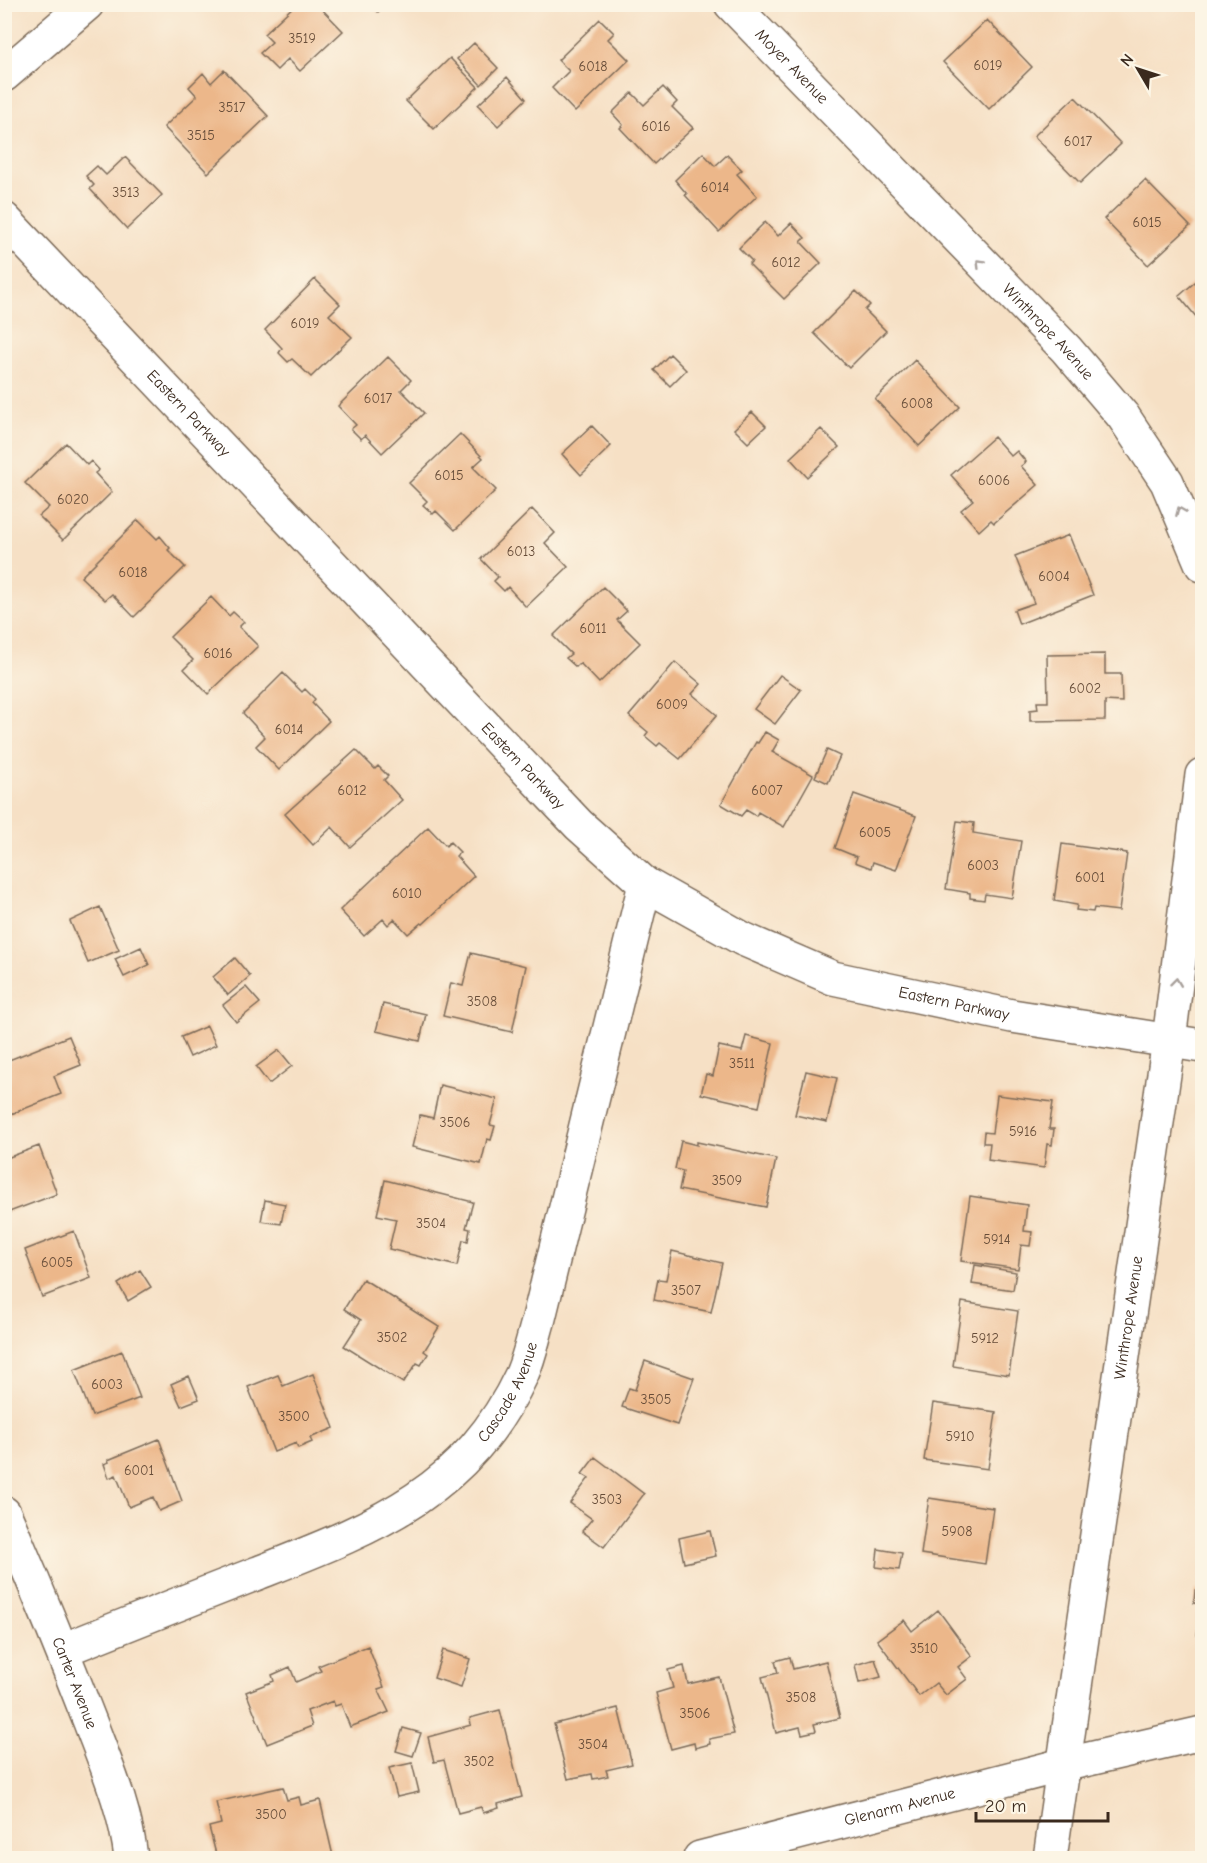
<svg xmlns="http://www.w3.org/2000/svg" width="1207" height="1863" viewBox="0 0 1207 1863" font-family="'Comic Neue',sans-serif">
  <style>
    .building { fill: #ecb78a }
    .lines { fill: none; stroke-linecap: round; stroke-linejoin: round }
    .minor-casing { stroke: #7c6a58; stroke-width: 36 }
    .tertiary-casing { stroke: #7c6a58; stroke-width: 36 }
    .minor { stroke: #fff; stroke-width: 33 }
    .tertiary { stroke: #fff; stroke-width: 33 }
    .oneway { stroke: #a79f9a }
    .labels { text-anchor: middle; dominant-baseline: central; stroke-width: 5; stroke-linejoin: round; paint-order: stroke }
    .number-label { font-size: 14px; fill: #674d39 }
    .street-label { font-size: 16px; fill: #3b2a1e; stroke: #fcf5e5 }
  </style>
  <rect width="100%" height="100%" fill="#fcf5e5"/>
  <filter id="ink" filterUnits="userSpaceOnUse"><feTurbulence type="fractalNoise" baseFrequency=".0167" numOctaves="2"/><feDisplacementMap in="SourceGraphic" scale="12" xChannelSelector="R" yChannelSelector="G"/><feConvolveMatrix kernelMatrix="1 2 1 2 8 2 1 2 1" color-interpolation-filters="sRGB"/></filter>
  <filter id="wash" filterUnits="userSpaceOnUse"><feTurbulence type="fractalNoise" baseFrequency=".008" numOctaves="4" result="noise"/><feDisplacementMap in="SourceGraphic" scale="24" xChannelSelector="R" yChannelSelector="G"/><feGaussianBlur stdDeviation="1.35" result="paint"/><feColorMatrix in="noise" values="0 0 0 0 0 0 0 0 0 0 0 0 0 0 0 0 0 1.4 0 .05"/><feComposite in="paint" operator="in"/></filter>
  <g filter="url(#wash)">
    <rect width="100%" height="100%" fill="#f6e0c5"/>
    <g id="blocks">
      <path class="building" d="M296,4H317L343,31L300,71L288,59L277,70L260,53L272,42L264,34Z
        M371,4H387L378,12Z
        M600,19L614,33L608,39L629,60L575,112L552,88L569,71L558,60Z
        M987,20L1032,67L989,109L943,62Z
        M474,43L498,68L481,85L457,59Z
        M450,58L478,87L434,129L406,101Z
        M224,70L268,116L208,173L164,127L197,96L189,87L203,73L211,83Z
        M507,77L526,99L498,126L478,105Z
        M663,87L677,102L672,107L693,128L654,164L620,128L623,125L612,113L632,93L644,105Z
        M1075,97L1121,144L1080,183L1034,136Z
        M703,153L715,166L727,155L742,170L737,174L757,196L719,232L685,195L687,194L675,180Z
        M125,157L162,195L127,229L90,189L94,185L86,176L97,166L106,175Z
        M1145,180L1190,226L1148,265L1104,219Z
        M765,222L778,236L791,223L805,238L801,242L821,263L784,299L749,264L752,261L739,248Z
        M1202,276V324L1179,296Z
        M315,279L340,304L329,315L352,337L311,377L292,359L288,362L279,353L282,348L265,330Z
        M856,291L870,305L865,310L886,331L849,368L814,333Z
        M670,354L686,370L670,386L654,370Z
        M388,357L411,380L401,390L424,413L382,453L365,435L361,439L351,429L356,425L338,406Z
        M915,360L960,407L919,446L875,399Z
        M752,412L766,426L748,443L734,429Z
        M592,426L611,446L581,475L562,454Z
        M821,429L839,447L807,477L790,458Z
        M460,434L483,458L473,467L496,490L455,530L436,511L433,514L423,505L427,501L409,483Z
        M994,437L1011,456L1017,451L1026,462L1021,466L1038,485L994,523L991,520L979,531L961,510L973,500L951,475Z
        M66,443L87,465L91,461L99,470L95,473L112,492L63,540L39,516L49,507L25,483Z
        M532,509L555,533L545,543L568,567L526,607L508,587L504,591L494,581L498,577L481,559Z
        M138,520L157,539L160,536L170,548L168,550L185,567L134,617L112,594L105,600L81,577Z
        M1069,535L1093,595L1019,624L1014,610L1034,603L1015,556Z
        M603,587L627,611L617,620L640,643L599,683L580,663L576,667L566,658L571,654L553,636Z
        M211,597L229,616L233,612L244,622L239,627L258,646L208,694L184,669L193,660L170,637Z
        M1105,654V674H1121L1122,702L1105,701V720L1030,721V710L1038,709L1037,702H1048L1047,655Z
        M675,662L701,684L692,694L717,715L680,759L660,743L657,746L645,736L648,732L629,716Z
        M283,673L302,692L305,689L315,699L312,703L329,721L279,770L256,746L265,737L243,713Z
        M780,675L801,690L775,724L754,709Z
        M765,732L779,740L772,752L813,775L784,827L758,812L756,816L746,810L741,816L721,804L756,742L758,743Z
        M356,750L375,769L378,766L388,776L384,780L402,800L350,847L332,827L313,845L285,814Z
        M827,750L840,756L828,783L815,777Z
        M854,794L916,816L896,870L873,862L871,868L855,862L857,857L835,848Z
        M957,821L974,823L973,833L1021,841L1012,898L985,894L984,900L970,898V893L946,889Z
        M428,827L446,846L450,842L460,852L456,856L474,876L423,924L421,923L408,934L394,919L388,925L383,919L364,936L340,910Z
        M1062,844L1127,853L1119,911L1094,908L1093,912L1076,910L1077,905L1054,901Z
        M100,907L119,950L88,963L70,921Z
        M141,947L149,965L124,977L115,959Z
        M471,953L526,966L512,1032L443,1016L451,983L463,986Z
        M235,958L250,976L228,995L213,977Z
        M246,987L260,1003L236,1022L223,1005Z
        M383,1004L426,1014L420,1041L376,1031Z
        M207,1026L216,1045L190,1057L181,1037Z
        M69,1036L81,1065L54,1076L61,1094L4,1117V1062Z
        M746,1036L773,1043L759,1107L701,1094L706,1074L713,1076L719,1046L742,1051Z
        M279,1050L292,1066L269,1084L256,1067Z
        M806,1071L837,1078L827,1122L795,1115Z
        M440,1085L497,1099L490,1125L495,1126L491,1140L487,1139L481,1164L412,1147L420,1115L433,1118Z
        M997,1095L1053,1102L1049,1129H1054L1052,1145L1047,1144L1044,1168L988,1160L990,1143H983L984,1132L992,1133Z
        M681,1141L697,1145V1142L776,1159L766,1207L679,1190L683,1171L675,1169Z
        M39,1146L57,1194L4,1214V1159Z
        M385,1180L473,1202L466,1228L470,1229L468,1241L463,1240L457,1266L389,1249L396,1219L377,1215Z
        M970,1196L1027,1205L1024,1231L1032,1232L1030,1246L1021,1245L1018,1269L961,1261Z
        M265,1200L285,1204L281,1224L261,1221Z
        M74,1231L91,1278L42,1297L25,1250Z
        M672,1251L722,1263L711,1312L654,1300L658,1279L666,1280Z
        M975,1265L1016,1272L1013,1290L972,1284Z
        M140,1270L151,1287L128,1301L118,1284Z
        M363,1279L439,1327L424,1351L428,1354L421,1365L417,1363L403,1383L344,1346L361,1320L344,1309Z
        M962,1302L1018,1311L1009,1375L953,1366Z
        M122,1351L140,1398L92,1416L74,1370Z
        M645,1361L694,1378L677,1425L622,1407L629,1388L635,1390Z
        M313,1374L334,1428L310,1438L312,1442L298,1448L296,1443L274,1452L248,1387L278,1375L283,1386Z
        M189,1376L199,1399L181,1406L171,1384Z
        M933,1403L996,1412L988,1469L924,1460Z
        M159,1439L182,1501L159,1511L153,1497L129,1507L116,1475L109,1478L104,1464L109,1462L108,1460Z
        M595,1457L644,1494L604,1547L582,1531L592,1519L570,1503L589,1478L582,1474Z
        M929,1498L993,1508L985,1564L921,1554Z
        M710,1531L716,1556L684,1563L679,1538Z
        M878,1549L902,1553L899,1570L876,1567Z
        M1195,1590L1202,1591V1605L1194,1603Z
        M1201,1606H1202V1636L1197,1635Z
        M938,1610L972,1656L958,1667L967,1679L946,1695L936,1683L919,1696L877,1640L904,1620L912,1631Z
        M368,1646L384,1687L378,1689L389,1712L350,1727L341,1704L335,1706L333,1701L307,1711L312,1726L267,1744L246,1692L274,1681L272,1675L290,1667L296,1682L321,1671L318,1666Z
        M443,1650L470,1659L461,1687L434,1678Z
        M790,1657L793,1669L826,1661L840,1718L814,1724L816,1731L802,1734L800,1727L776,1733L762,1677L778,1673L775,1661Z
        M875,1659L881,1677L859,1683L855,1665Z
        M684,1666L688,1684L719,1677L734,1734L709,1739L710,1744L695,1748L694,1743L671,1749L656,1693L673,1688L668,1670Z
        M618,1708L632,1764L606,1770L608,1776L593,1779L592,1774L568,1779L554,1724Z
        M500,1710L522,1797L498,1804L499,1808L483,1813L481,1807L458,1813L444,1760L434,1762L428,1737L471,1725L470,1718Z
        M403,1728L421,1733L413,1756L396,1751Z
        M412,1763L419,1792L397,1797L389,1768Z
        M283,1787L287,1800L299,1797L301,1805L320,1800L333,1856L321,1858H267L266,1854L250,1858H217L209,1827L221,1824L216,1802Z"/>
    </g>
  </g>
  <g filter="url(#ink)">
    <use href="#blocks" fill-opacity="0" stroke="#7c6a58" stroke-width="1.5"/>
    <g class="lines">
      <g class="minor-casing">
        <g id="minor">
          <path id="s1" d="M731,4L1066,349L1123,416L1167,482L1202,565"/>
          <path id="s2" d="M4,219L579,825L645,884L743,939L833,978L1012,1016L1202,1046"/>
          <path id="s3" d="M4,1513C34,1582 63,1652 90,1722C107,1767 126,1811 131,1858"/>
          <path id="s4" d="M63,1650C128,1624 193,1598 258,1573C372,1528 466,1494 522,1374C529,1358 533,1339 538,1322L645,884"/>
          <path id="s5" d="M700,1858L1063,1765L1202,1733"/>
          <path id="s6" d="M1050,1858L1169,1040L1202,775"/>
        </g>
      </g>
      <g class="tertiary-casing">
        <path id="tertiary" d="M4,75L87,4"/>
      </g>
      <use href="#minor" class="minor"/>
      <use href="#tertiary" class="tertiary"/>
    </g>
    <defs><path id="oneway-chevron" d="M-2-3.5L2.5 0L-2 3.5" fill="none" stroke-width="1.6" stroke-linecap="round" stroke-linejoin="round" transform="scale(1.5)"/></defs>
    <g class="oneway">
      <use href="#oneway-chevron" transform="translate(980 263) rotate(-135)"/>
      <use href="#oneway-chevron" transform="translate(1180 511) rotate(-113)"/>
      <use href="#oneway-chevron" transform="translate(1176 982) rotate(-83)"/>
    </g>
  </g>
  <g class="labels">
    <g class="number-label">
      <text x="302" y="38">3519</text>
      <text x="988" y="65">6019</text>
      <text x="593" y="66">6018</text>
      <text x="232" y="107">3517</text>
      <text x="656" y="126">6016</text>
      <text x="201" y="135">3515</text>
      <text x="1078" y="141">6017</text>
      <text x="715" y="187">6014</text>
      <text x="126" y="192">3513</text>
      <text x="1147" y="222">6015</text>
      <text x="786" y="262">6012</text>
      <text x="305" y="323">6019</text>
      <text x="378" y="398">6017</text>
      <text x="917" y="403">6008</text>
      <text x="449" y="475">6015</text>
      <text x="994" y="480">6006</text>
      <text x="73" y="499">6020</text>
      <text x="521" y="551">6013</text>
      <text x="133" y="572">6018</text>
      <text x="1054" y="576">6004</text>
      <text x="593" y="628">6011</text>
      <text x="218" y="653">6016</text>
      <text x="1085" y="688">6002</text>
      <text x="672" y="704">6009</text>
      <text x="289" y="729">6014</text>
      <text x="352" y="790">6012</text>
      <text x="767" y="790">6007</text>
      <text x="875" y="832">6005</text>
      <text x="983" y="865">6003</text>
      <text x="1090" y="877">6001</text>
      <text x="407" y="893">6010</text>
      <text x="482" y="1001">3508</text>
      <text x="742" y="1063">3511</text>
      <text x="455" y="1122">3506</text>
      <text x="1023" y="1131">5916</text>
      <text x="727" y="1180">3509</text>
      <text x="431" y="1223">3504</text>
      <text x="997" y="1239">5914</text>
      <text x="57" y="1262">6005</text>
      <text x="686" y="1290">3507</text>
      <text x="392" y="1337">3502</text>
      <text x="985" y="1338">5912</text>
      <text x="107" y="1384">6003</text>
      <text x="656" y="1399">3505</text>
      <text x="294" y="1416">3500</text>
      <text x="960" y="1436">5910</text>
      <text x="139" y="1470">6001</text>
      <text x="607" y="1499">3503</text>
      <text x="957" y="1531">5908</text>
      <text x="924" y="1648">3510</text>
      <text x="801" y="1697">3508</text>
      <text x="695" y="1713">3506</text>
      <text x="593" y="1744">3504</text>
      <text x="479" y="1761">3502</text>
      <text x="271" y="1814">3500</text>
    </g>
    <g class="street-label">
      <text stroke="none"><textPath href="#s1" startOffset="87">Moyer Avenue</textPath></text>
      <text stroke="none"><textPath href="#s1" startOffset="456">Winthrope Avenue</textPath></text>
      <text stroke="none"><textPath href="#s2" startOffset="268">Eastern Parkway</textPath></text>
      <text stroke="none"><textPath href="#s2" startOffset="754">Eastern Parkway</textPath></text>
      <text stroke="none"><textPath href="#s2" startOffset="1258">Eastern Parkway</textPath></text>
      <text stroke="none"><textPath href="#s6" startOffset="546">Winthrope Avenue</textPath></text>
      <text stroke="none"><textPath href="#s4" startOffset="528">Cascade Avenue</textPath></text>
      <text stroke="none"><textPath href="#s3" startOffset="184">Carter Avenue</textPath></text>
      <text stroke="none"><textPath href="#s5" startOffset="206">Glenarm Avenue</textPath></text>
    </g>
  </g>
  <rect width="1207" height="1863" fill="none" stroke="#fcf5e5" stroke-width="24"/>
  <g transform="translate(1138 69) rotate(309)" stroke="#fcf5e5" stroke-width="4.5" paint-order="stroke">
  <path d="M0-4.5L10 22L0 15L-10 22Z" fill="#3b2a1e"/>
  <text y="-9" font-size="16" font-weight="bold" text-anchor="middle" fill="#3b2a1e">N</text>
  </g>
  <path d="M976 1812v9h132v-9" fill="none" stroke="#3b2a1e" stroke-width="3"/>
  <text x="985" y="1812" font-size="18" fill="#3b2a1e" stroke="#fcf5e5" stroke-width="4.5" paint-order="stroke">20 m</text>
</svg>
